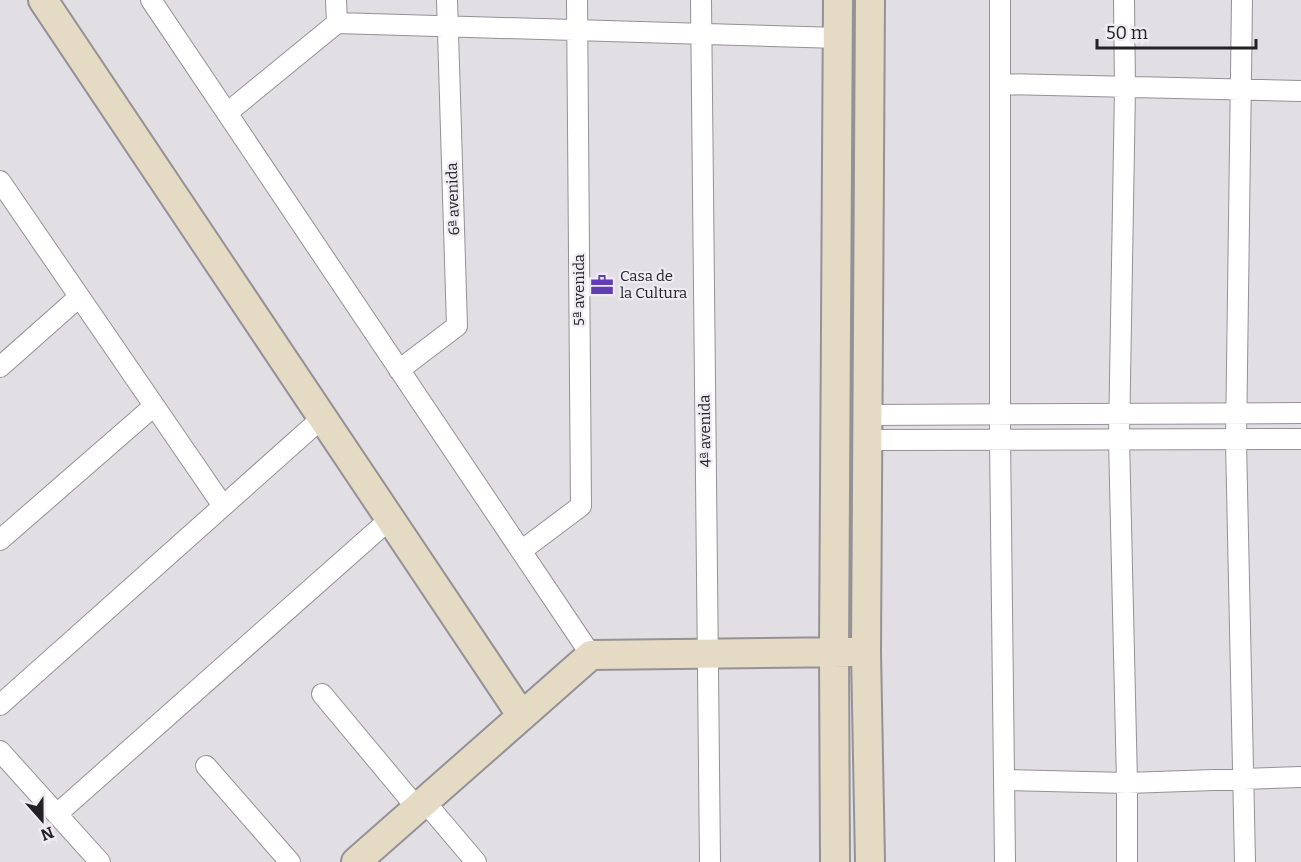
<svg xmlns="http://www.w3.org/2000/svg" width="1301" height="862" viewBox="0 0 1301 862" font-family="Bitter,serif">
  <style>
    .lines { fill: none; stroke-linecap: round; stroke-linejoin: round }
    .street-casing { stroke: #949197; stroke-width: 22 }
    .secondary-casing { stroke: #949197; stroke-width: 32 }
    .street { stroke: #fff; stroke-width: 20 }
    .secondary { stroke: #e5dbc5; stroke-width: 28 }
    .labels { text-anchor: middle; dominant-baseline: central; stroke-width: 4.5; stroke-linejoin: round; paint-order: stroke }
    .street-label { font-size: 15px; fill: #232224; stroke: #efebf2 }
    .poi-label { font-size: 15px; fill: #232224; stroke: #efebf2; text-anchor: start }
  </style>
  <rect width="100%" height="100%" fill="#e1dee4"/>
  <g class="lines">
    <g class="street-casing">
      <path id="street" d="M151,0L591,655
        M336,0L337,23
        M701,0L710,862
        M1000,0V439L1005,862
        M1124,0L1125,88L1119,439L1127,783V862
        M1242,0L1236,441L1245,862
        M1001,84L1301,91
        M227,113L337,23L839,38
        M0,181L223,506
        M0,367L79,297
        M399,370L457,326L447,0
        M868,415L1301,413
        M868,440L1301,439
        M0,540L154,406
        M521,551L581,506L577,0
        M322,694L417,808
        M0,705L322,418
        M0,751L100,862
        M206,766L290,862
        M1005,780L1127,783L1301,777
        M425,802L476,862
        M57,814L390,519"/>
    </g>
    <g class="secondary-casing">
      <path id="secondary" d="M43,0L522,716
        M870,0L866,652L870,862
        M356,862L591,655L852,652
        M835,862L834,651L838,0"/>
    </g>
    <use href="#street" class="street"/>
    <use href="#secondary" class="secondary"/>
  </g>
  <defs>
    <g id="office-bare" transform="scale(1.8)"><path d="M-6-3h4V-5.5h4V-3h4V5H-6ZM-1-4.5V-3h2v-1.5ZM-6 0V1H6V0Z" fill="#633db5" stroke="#efebf2" stroke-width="2.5" paint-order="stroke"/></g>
  </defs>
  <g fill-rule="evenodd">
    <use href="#office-bare" x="602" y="285"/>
  </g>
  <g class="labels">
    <g class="street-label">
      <text transform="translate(453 199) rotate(-92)">6ª avenida</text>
      <text transform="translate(579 290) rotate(-90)">5ª avenida</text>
      <text transform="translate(705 431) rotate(-91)">4ª avenida</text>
    </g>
    <g class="poi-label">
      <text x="620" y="276">Casa de<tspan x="620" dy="17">la Cultura</tspan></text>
    </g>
  </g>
  <g transform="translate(42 820) rotate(159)" stroke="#efebf2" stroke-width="4.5" paint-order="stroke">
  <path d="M0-4.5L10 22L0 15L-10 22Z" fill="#232224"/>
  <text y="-9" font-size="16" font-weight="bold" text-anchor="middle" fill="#232224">N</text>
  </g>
  <path d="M1097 39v9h159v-9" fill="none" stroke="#232224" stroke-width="3"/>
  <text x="1106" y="39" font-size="18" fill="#232224" stroke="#efebf2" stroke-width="4.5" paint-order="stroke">50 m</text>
</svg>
